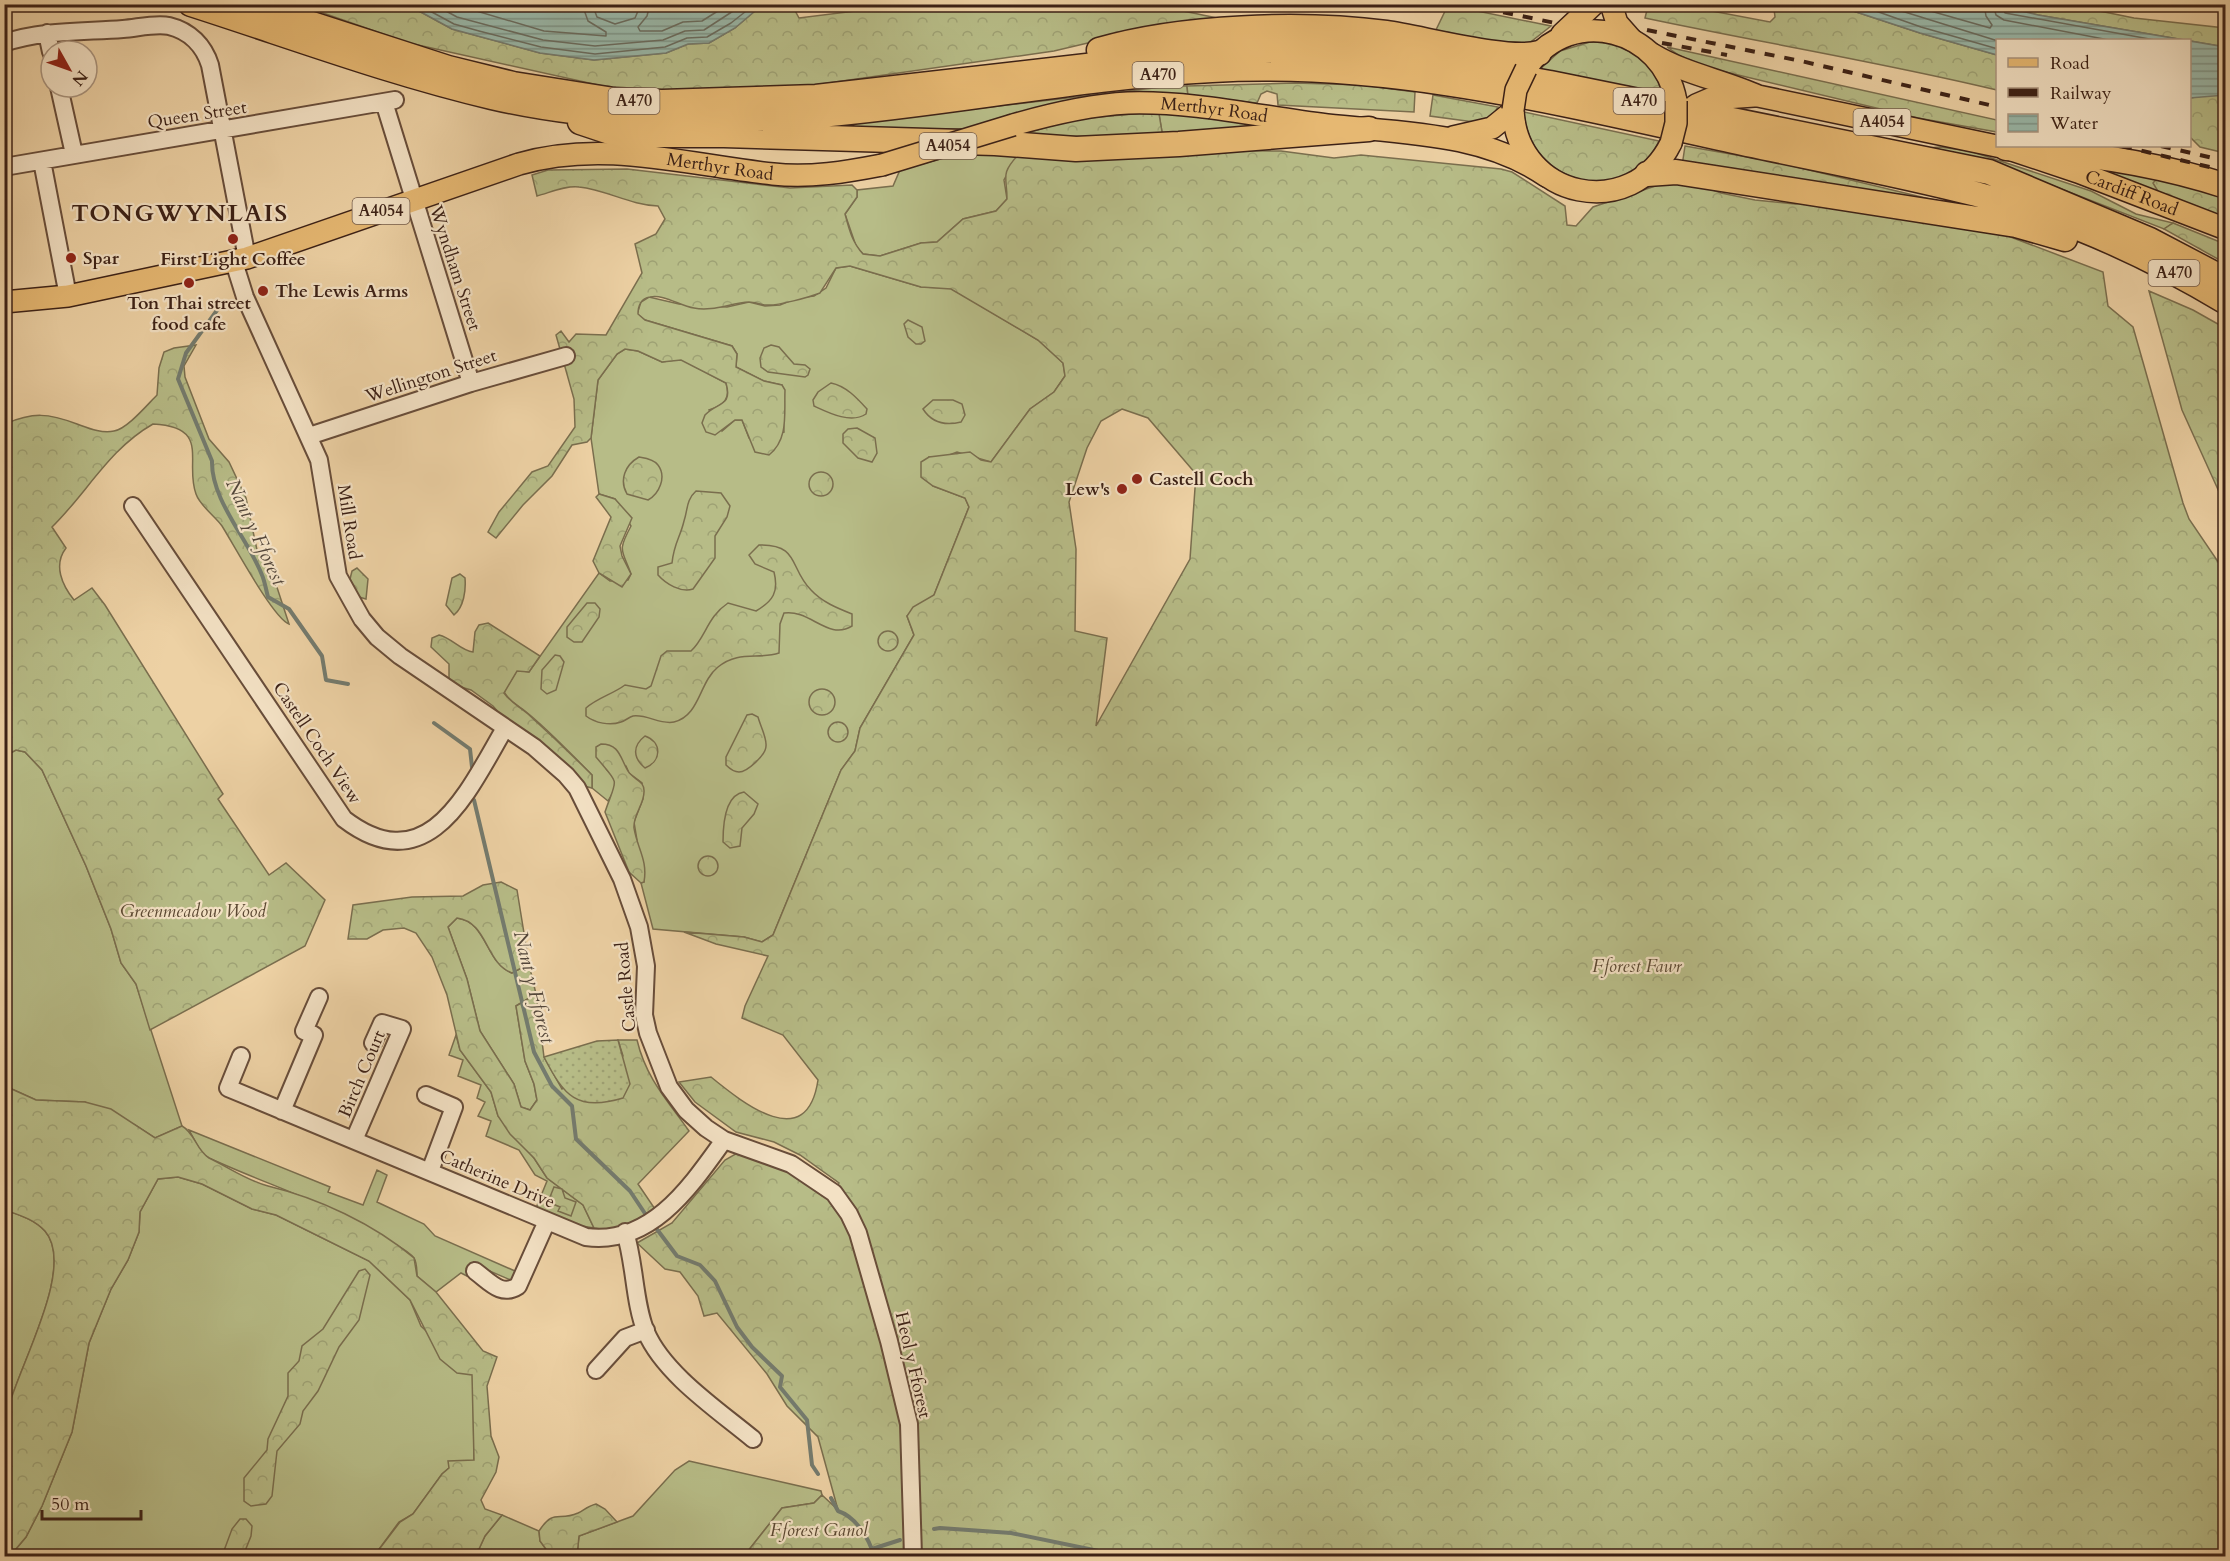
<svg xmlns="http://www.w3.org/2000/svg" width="2230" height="1561" viewBox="0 0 2230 1561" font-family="Cardo,serif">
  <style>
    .grass { fill: #b7bc87; stroke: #7a6e4e; stroke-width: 1.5 }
    .forest { fill: url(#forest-crowns); stroke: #7a6e4e; stroke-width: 1.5; fill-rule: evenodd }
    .garden { fill: url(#garden-dots); stroke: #7a6e4e; stroke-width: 1.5 }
    .water { fill: url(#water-rules); stroke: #747b6e; stroke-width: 1.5 }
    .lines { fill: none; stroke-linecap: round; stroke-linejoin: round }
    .shore { stroke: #6a6c5f; stroke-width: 1.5 }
    .stream { stroke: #747b6e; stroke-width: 4 }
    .minor-casing { stroke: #684d3a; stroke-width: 20 }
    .major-casing { stroke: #3c2116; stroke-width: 24 }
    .highway-casing { stroke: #3c2116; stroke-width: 27 }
    .minor { stroke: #f3e1c4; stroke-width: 16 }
    .major { stroke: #e6b872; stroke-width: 21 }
    .highway { stroke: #e6b872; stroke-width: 24 }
    .rail { stroke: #3c2116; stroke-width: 4; stroke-dasharray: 10 10; stroke-linecap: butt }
    .major-bridge-casing { stroke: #3c2116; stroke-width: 24; stroke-linecap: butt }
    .major-bridge { stroke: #e6b872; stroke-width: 21 }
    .poi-dot { fill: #8f2418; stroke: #f3e1c4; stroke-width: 2 }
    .labels { text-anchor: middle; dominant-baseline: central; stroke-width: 4.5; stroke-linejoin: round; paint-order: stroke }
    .shield { fill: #f3e1c4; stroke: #735b4a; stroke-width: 1.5 }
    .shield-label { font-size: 16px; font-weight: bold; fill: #3c2116 }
    .street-label { font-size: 18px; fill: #3c2116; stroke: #f3e1c4 }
    .poi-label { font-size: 18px; font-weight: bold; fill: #3c2116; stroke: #f3e1c4; text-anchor: start }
    .park-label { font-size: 18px; font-style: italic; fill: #5b4832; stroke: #f3e1c4 }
    .water-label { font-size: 20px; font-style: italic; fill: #53463a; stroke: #f3e1c4 }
    .district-label { font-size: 24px; font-weight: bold; letter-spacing: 1.5px; fill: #3c2116; stroke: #f3e1c4 }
  </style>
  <defs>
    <pattern id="forest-crowns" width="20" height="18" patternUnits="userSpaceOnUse" patternTransform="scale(1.5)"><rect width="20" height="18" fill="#b7bc87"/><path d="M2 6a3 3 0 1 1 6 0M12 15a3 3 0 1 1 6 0" fill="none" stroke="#9ea174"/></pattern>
    <pattern id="garden-dots" width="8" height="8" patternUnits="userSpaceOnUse" patternTransform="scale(1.5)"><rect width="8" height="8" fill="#b7bc87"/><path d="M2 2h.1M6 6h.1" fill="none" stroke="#9ea174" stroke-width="1.8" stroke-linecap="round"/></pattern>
    <pattern id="water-rules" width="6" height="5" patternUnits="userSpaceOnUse" patternTransform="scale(1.5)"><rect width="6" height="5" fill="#99b7a8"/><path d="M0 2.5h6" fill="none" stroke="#7e9488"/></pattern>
  </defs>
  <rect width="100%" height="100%" fill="#edd1a4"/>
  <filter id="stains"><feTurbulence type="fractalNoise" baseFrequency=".00333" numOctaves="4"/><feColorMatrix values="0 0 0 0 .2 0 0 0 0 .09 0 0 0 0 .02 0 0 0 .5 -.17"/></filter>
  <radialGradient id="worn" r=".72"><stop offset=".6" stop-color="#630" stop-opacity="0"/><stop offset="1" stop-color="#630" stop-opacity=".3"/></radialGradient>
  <path class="grass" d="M1171,86H1187L1188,96L1053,104L967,129L810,128Z
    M1159,114L1204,116L1288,128L1163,138Z
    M1940,147L1970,151L2091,191L2136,214L2173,223L2164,229L2028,176L1915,149Z
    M962,153L1018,155L1004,180L1007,199L996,211L963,219L937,242L921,243L880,256L863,254L856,246L845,214L857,197V190L893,186L900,170Z
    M2076,161L2159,176V193Z
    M850,266L921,287L951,288L1038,340L1063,363L1065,376L1054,392L1030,409L991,462L957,452L944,457H929L933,486L965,498L969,507L934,595L907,616L914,635L860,728L855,751L841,770L773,935L762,942L744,937L653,929L641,883L644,882L634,822L643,799L642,783L629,773L626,766L607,770C619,780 616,789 608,801L592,788V775C571,754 549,730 525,711C517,705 510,702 504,692L517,670L529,672L599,573L610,581L628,580L631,574C622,549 617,552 631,526L615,499L599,494L591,438L598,380L617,354L625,349L638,351L662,362L681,359L726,383C731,399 724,405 709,410L722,431L735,420H742L749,438L784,432L782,385L764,381L736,367L737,354L732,346L645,320L637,314L641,302L649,297L679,304L727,307L749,302L765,306L780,305L797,298L814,296L826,288L836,268Z
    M16,750L25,752L42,770L86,866L111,929L121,963L136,984L182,1126L155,1138L135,1125L85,1102L36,1100L5,1086L4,756Z
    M457,918C488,922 485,963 512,973L529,964L536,994L516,1006L525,1061L534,1084L537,1100L530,1110L521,1107L514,1084L480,1031L467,979L448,927Z
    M456,1035L460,1050L491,1092L498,1116L534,1158L547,1178L583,1205L594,1228L576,1225L536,1208L547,1181L535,1175L519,1150L486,1136L491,1121L478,1116L485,1102L477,1098L481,1085L458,1076L463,1060L449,1055Z
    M189,1130L330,1187L328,1192L363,1205L377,1170L387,1175L377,1202L424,1224L435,1236L515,1271L513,1281L478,1266L467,1276L461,1273L436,1292L417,1276C417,1270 417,1263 414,1258C409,1251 398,1246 391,1242C334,1205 270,1186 209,1158L202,1154Z
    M178,1177L202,1184L252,1209L276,1215L369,1261L410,1300L421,1326L473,1375L474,1461L449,1468L442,1474L413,1514L399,1522L374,1556H10L26,1537L42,1506L72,1432L89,1343L111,1289L128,1260L139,1232L140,1212L158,1179Z
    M5,1210C19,1215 34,1219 45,1231C78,1269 12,1377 5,1420Z
    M689,1461L821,1491L822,1495L814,1503L782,1508L744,1556H577L579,1536L633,1516L675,1470Z
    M502,1515L539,1531L540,1541L551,1556H473V1551L479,1549L485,1536Z"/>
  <path class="forest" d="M1119,4L1120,7C1154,2 1194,14 1228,20L1151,28L1054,51L793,88L718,92L616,89L409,43L300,5H408L452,29L540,53L594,60L666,53L688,44L709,43L735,28L762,5H792L799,18L904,5Z
    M1448,5L1551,26L1523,48L1435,32Z
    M1636,5H1680L1770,22L1775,17L1774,9L1769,5H1835L1920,33L1997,55V90C1881,62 1763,43 1645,18L1647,10L1633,8Z
    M1996,5H2070L2134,18L2225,28V47L2038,15Z
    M1590,42C1630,42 1655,61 1664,99L1538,71L1560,51Z
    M1667,47L1997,120V132L1918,118L1713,69L1680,56Z
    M1295,83L1362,85L1415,92L1414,112L1278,105L1277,94L1267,91L1261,94L1257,103L1188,96L1187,86Z
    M2214,94L2225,95V153L2200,147L2190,137V98Z
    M1433,95L1498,107L1492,117L1474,122L1430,116Z
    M1524,112L1659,141C1626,209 1530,186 1524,112Z
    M1145,113L1159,114L1163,138L1019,135L1076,119Z
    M1685,146L1776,162L1988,213L1682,166Z
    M1184,150L1281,151L1334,158L1361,155L1501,169L1512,172L1565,206L1567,225L1576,226L1593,207L1679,178L1721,193L1755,200L1795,204L1812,201L1987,228L2103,272L2108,306L2133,327L2183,503L2189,519L2225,572V1556H744L782,1508L814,1503L822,1495L838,1510L818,1437L787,1406L767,1374L717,1313L704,1316L698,1296L680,1272L665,1269L637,1243L672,1223L725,1160L746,1148L834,1193L839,1183L800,1155L774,1142L736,1132L695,1102L679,1082L711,1077C744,1104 807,1154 818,1080L783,1035L742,1018L745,1006L768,956L716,944L684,932L744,937L762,942L773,935L841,770L855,751L860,728L914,635L907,616L913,607L934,595L969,507L965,498L933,486L921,477V462L929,457L970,452L981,460L991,462L1030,409L1054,392L1065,376L1063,363L1038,340L951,289L921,287L850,266L836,268L820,293C810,297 777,306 767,305C761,305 755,302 749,302C731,303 712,312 694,308C680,306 664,294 650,297C641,298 638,306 638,314L645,320L732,346L737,354L736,367L764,381L782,385L785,390C784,413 789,439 769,455L755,452L742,420H735L715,435L706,432L702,423L705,415C717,402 733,407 726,383L681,360L662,362L638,351L625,349L617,354L598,380L591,438L587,442L572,445L552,476L523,505L496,538L488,532L499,512L532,472L548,466L575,427L574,399L556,335L561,331L569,342L576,334L606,335L642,273L635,244L656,234L665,219L658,206C630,205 607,190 579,187C566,185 549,193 537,196L532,175L548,170L627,169L790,188L852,185L857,190V197L845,214C849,229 852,242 863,254L880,256L921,243L937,242L963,219L996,211L1007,199C1007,176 1000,175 1018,155ZM1122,409L1148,418L1196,474L1190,559L1096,726L1107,638L1075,631L1076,549L1069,502L1087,448L1101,421Z
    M2159,176L2225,195V218L2159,193L2153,183Z
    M2173,223L2225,244V263L2164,229Z
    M2149,291L2193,310L2225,328V505L2182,410Z
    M908,320L922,327L925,341L921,344H916L908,337L904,324Z
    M196,345L184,366L185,377L209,439L229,462L246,498L257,550L272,572L289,624C273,618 234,545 222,526C215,516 200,506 196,494C184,462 212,427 153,424C109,449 87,493 52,527L66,548C53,565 62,585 74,600L92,588L105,605L223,794L218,799L269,875L286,863L325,900L305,946L150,1030L136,984L121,963L111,929L86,866L42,770L25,752L16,750L5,756V424C33,412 48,413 77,424C88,428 102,434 114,431C127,429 147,405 157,395L159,368L164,352L174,348Z
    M771,345L779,347L794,364L805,365L810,369L808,375L805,377L768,372L761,367L760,358L764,348Z
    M831,383C846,386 857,398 867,409L866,414C851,424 829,413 814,406L813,400L818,392Z
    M933,400H953L962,404L965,415L961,422C945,426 932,423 923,409Z
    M857,428L875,438L877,453L872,462L858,458L843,443V434L848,429Z
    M639,457C645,458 654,459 658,465C667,477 659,494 648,500L627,494C619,480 625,465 639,457Z
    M809 484a12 12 0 1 1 24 0a12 12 0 1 1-24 0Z
    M696,491L721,493L730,506L727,517L715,536V558L693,589C681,593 666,584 658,575V567L672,563C674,543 680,538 684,521C688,509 686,500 696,491Z
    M599,494L615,499L632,518L620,546L622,556L631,574L622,587L599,573L593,561L611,517L596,497Z
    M759,545C800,544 789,568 811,590C822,602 837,608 852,614V626C828,641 810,609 784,613L780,624L779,653C758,660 739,650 718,667C699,682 700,716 674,722C660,725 647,714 633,716C629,717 625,721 621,722C610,726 595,723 586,716V708C597,698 613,694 625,685L646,689L651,686L661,656L667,651H691C706,637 707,617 728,603L756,611C773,601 779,592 774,572L755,564L749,555Z
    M357,568L368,579L366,599L359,597L350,579L352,571Z
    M460,574L465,578C466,590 464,607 454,615L446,605L452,578Z
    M587,603H595L600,609L599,617L582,642H574L567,637V627Z
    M488,623L540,656L529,672L517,671L504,693C511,703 519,706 528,714C550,734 571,754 592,775V788L584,786L506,721L493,706L471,690L454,685L449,680V664L431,647L432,638L439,635C452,638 461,651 473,652L475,632L479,625Z
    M878 641a10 10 0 1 1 20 0a10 10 0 1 1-20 0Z
    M555,655L560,656L564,662L556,690L547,694L541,689L542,670Z
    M809 702a13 13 0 1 1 26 0a13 13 0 1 1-26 0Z
    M752,714L758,717C760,725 767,738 766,746C766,755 747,772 739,772C733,772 729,768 726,765V757L747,715Z
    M828 732a10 10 0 1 1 20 0a10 10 0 1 1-20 0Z
    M645,736C662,742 662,761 645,768C633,758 632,746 645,736Z
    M601,744C620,744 620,758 628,771C633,780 645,780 644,792C644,805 633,814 634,828C637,848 648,860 644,882L641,883L629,872L605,812C617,776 621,787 596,757V747Z
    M744,792L758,804L754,814L742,828L740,846L730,848L723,842C723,826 724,795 744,792Z
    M698 866a10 10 0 1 1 20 0a10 10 0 1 1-20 0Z
    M501,882L517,890L529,964L512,973C485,963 488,922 457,918L448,927L467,979L480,1031L514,1084L521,1107L530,1110L537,1100L534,1084L525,1061L516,1006L536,994L544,1057L562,1089L623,1056L618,1040H637C646,1078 667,1100 689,1131L638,1184L655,1209C636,1221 617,1233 594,1228L583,1205L547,1178L534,1158L510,1134L498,1116L491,1092L460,1050L447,995L432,957L416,933L404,928L383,930L367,939H348L353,905L412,897L463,896L483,885Z
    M5,1086L36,1100L85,1102L111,1109L155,1138L182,1126C195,1133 196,1150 209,1158C228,1167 248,1181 268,1186C318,1198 374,1224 414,1258L417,1276L436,1292L483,1351L497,1357L487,1386L491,1436L499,1457L496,1472L481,1500L485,1509L502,1515L485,1536L479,1549L473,1551V1556H374L400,1522L413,1514L442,1474L449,1468L448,1461L474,1460L472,1375L457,1373L440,1359L410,1300L369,1261L276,1215L252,1209L202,1184L178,1177L158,1179L140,1212L139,1232L128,1260L111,1289L89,1343L72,1432L42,1506L26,1537L10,1556H5V1420C12,1377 78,1269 45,1231C34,1219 19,1215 5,1210Z
    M554,1187L562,1189L565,1198L576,1202L571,1216L558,1211L560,1207L548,1202Z
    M365,1269L370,1275L359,1320L339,1347L318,1391L303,1411L300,1424L277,1451L272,1496L266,1504L251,1506L244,1501V1478L267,1450L268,1439L288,1396V1373L299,1361L302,1346L323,1329L359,1271Z
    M596,1504L605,1509L617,1522L579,1536L577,1556H551L540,1541L539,1531C554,1508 558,1522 578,1513C584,1510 588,1506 596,1504Z
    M240,1519H246L252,1526L251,1536L243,1556H222L232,1529Z"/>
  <path class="garden" d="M618,1040L630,1084L623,1098C577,1112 564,1096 544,1057L597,1041Z"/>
  <path class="water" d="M598,4L615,11L635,4L762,5L735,28L709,43L688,44L666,53L594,60L540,53L452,29L408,5Z
    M1835,5H1996L2038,15L2225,47V95L2190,98V40H1998L1997,55L1920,33Z"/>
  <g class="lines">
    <path class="shore" d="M417,4L454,24L479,31L541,47L595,54L665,47L687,38L707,37L731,23L755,4
      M433,4L457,17L543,40L595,46L663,40L685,31L704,30L744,4
      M453,4L544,31L606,36V32L588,21L582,4
      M592,4L597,17L615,24L635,18L641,4
      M650,4L647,16L638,27L640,31H662L683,22L702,21L729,4
      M1856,4L1921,27L1998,49
      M1879,4L1998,41
      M1906,4L1990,28L1992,25L1986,16L1984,4
      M1993,4L1996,15L2004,20L2109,40
      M2001,4L2005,13L2155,40"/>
    <path class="stream" d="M223,302L186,353L178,379L212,461C211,500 248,539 262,575C265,582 266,590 268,597L289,609L322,656L326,680L348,684
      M434,723L470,749L472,767
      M474,800L534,1052L552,1086L572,1106L576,1139L630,1191L648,1218
      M653,1224L677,1256L700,1265L715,1281L737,1327L752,1347L782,1376L780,1387L807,1420L812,1465L818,1474
      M831,1498L838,1511C856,1517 869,1538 874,1556
      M934,1529L940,1528L1011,1533L1123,1556
      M872,1549L900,1540"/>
    <g class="minor-casing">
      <path id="minor" d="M47,33L51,52
        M4,43C42,30 83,32 123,29C137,28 156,23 169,26C190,31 204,46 210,65L247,258
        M59,87L74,154
        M384,102L471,383
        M42,161L68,296
        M4,167L395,100
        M234,262L245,297L319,460L338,576L362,619L377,637L400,656L534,747L566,775L577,788L622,879L639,927L646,966L644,1015L648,1033L669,1087L686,1110L706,1128L724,1140L791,1164L834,1193L849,1214L858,1233L889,1341L909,1424L913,1556
        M309,436L471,383L566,356
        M133,506L344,819C429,884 469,789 505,728
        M241,1056L228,1088L586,1237C651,1246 691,1186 724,1140
        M426,1095L454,1107L430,1171
        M282,1111L314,1035L304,1031L319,997
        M354,1140L402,1029L382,1023L373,1043
        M625,1232C635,1263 634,1303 646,1332C664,1374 718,1410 753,1439
        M475,1271C490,1282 501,1297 518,1286L547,1221
        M596,1370L625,1338L646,1330"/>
    </g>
    <g class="major-casing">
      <g id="major">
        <path d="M1611,4L1617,23L1632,40"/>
        <path d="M1562,34L1594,4"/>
        <path id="s1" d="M1652,54C1685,74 1723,80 1758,96L2006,148L2078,172L2226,229"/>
        <path d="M1528,66C1572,4 1663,29 1676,101"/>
        <path d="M1696,105L1710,99L1754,96"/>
        <path d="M1513,110C1517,199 1632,223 1671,143"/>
        <path id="s2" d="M1013,125C1051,114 1088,105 1128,103C1195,101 1261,117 1327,125C1399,133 1483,132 1546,176"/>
        <path d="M1453,137L1492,128L1513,111"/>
        <path id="s3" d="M4,302L68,296L247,258L519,164C604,139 687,165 773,174C810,178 846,172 882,165"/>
      </g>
    </g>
    <g class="highway-casing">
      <path id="highway" d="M191,4C291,36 390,73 492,97C543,109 596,115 648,118C837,131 1024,80 1212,70C1384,60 1552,101 1720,138C1805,157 1891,172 1976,194C2063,217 2148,255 2226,302
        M250,4L448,68L513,84L614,100L662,102L816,97L1199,53L1304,49L1399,57L1550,83L1989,172L2150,240L2226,280
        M1099,50C1181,26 1302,22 1386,33C1422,38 1509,62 1539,53
        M580,122L619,135H724L995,143L1076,149L1179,144L1369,129
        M2006,148C2079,152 2156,163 2226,186
        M1647,174L1676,172L2016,225L2065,239"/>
    </g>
    <use href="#minor" class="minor"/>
    <use href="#major" class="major"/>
    <use href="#highway" class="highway"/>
    <path class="rail" d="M1464,4L1555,23
      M1647,30L1801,61L1998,107
      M1662,43L1727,55
      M2122,146L2226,171
      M2161,146L2226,161"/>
    <g class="major-bridge-casing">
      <path id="major-bridge" d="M1513,110L1516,90L1526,69
        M1671,143L1676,123V101
        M882,165L1013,125"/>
    </g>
    <use href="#major-bridge" class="major-bridge"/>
  </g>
  <g class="poi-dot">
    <circle cx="233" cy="239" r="6"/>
    <circle cx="71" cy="258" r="6"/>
    <circle cx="189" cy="283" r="6"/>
    <circle cx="263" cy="291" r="6"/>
    <circle cx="1137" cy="479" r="6"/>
    <circle cx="1122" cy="489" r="6"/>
  </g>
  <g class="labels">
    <g class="shield">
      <rect x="1132.5" y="62" width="51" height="26" rx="4.5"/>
      <rect x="608.5" y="88" width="51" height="26" rx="4.5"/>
      <rect x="1613.5" y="88" width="51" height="26" rx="4.5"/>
      <rect x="1853.5" y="109" width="57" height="26" rx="4.5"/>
      <rect x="919.5" y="133" width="57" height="26" rx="4.5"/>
      <rect x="352.5" y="198" width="57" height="26" rx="4.5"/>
      <rect x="2148.5" y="260" width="51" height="26" rx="4.5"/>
    </g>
    <g class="shield-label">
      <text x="1158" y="75">A470</text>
      <text x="634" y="101">A470</text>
      <text x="1639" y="101">A470</text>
      <text x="1882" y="122">A4054</text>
      <text x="948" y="146">A4054</text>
      <text x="381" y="211">A4054</text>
      <text x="2174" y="273">A470</text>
    </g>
    <g class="street-label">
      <text stroke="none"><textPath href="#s2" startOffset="204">Merthyr Road</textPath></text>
      <text transform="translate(197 115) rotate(-9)">Queen Street</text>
      <text stroke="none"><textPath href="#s3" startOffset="738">Merthyr Road</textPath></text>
      <text stroke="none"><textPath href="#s1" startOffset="501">Cardiff Road</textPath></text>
      <text transform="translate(455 268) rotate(72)">Wyndham Street</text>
      <text transform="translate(431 376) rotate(-18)">Wellington Street</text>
      <text transform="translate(349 522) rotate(81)">Mill Road</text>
      <text transform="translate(317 743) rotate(56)">Castell Coch View</text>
      <text transform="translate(626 987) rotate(-95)">Castle Road</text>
      <text transform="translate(362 1074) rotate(-67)">Birch Court</text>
      <text transform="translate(497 1179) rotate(23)">Catherine Drive</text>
      <text transform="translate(913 1365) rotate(77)">Heol y Fforest</text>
    </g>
    <g class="poi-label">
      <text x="83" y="258">Spar</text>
      <text x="233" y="259" text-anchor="middle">First Light Coffee</text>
      <text x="275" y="291">The Lewis Arms</text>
      <text x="189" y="303" text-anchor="middle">Ton Thai street<tspan x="189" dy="21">food cafe</tspan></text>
      <text x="1149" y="479">Castell Coch</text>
      <text x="1110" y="489" text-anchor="end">Lew's</text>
    </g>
    <g class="park-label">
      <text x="193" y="911">Greenmeadow Wood</text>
      <text x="1637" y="966">Fforest Fawr</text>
      <text x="819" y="1530">Fforest Ganol</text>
    </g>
    <g class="water-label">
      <text transform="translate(256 532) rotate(65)">Nant y Fforest</text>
      <text transform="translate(534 987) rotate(76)">Nant y Fforest</text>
    </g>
    <g class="district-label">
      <text x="180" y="213">TONGWYNLAIS</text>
    </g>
  </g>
  <rect width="2230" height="1561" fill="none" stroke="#edd1a4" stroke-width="24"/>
  <rect x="6" y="6" width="2218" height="1549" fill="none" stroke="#3c2116" stroke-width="3"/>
  <rect x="12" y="12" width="2206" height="1537" fill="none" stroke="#3c2116" stroke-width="1.5"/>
  <rect x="1996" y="39" width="195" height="108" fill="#f3e1c4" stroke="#aa947e" stroke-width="1.5"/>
  <rect x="2008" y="58" width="30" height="9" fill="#e6b872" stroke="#aa947e" stroke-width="1.5"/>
  <text x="2050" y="69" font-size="18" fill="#3c2116">Road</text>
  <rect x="2008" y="88" width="30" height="9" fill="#3c2116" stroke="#aa947e" stroke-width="1.5"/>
  <text x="2050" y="99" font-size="18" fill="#3c2116">Railway</text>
  <rect x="2008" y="114" width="30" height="18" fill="url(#water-rules)" stroke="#aa947e" stroke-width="1.5"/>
  <text x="2050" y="129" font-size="18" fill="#3c2116">Water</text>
  <g transform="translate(69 69) rotate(130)"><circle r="28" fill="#f3e1c4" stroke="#aa947e" stroke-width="1.5"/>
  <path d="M0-4.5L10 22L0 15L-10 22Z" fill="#8f2418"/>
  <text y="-9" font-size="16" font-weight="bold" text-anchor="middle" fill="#3c2116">N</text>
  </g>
  <path d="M42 1510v9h99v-9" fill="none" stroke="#3c2116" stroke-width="3"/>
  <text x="51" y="1510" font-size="18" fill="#3c2116" stroke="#f3e1c4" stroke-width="4.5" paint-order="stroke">50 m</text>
  <rect width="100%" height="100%" filter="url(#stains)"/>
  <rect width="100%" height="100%" fill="url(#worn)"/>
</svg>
